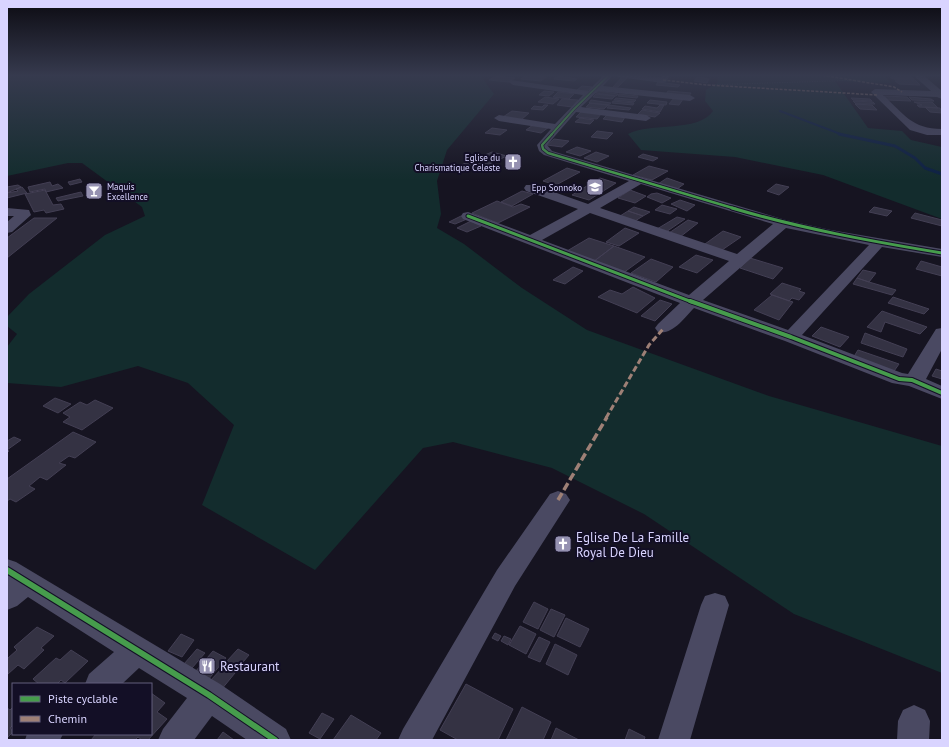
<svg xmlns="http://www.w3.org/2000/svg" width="949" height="747" viewBox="0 0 949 747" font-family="'PT Sans',sans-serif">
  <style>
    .green { fill: #132c2d }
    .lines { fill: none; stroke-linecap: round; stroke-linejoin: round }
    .stream-far1 { stroke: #0d2144; stroke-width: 2 }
    .stream { stroke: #0d2144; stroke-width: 3 }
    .building { fill: #343243; stroke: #433f54 }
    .path { stroke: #44505f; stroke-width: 1; stroke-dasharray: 1 1.5; stroke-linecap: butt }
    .minor { fill: #4a4962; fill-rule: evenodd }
    .quiet-far2 { stroke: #9e8076; stroke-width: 1.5; stroke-dasharray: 3 1.5; stroke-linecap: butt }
    .quiet-far1 { stroke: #9e8076; stroke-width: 3; stroke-dasharray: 6 3; stroke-linecap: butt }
    .quiet { stroke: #9e8076; stroke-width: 3.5; stroke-dasharray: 8 3.5; stroke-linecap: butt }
    .cycleway-far4-casing { stroke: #130f26; stroke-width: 3 }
    .cycleway-far3-casing { stroke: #130f26; stroke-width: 4 }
    .cycleway-far2-casing { stroke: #130f26; stroke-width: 5 }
    .cycleway-far1-casing { stroke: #130f26; stroke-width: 6 }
    .cycleway-casing { stroke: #130f26; stroke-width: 8 }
    .cycleway-far4 { stroke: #469c4c; stroke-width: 2 }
    .cycleway-far3 { stroke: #469c4c; stroke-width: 2.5 }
    .cycleway-far2 { stroke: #469c4c; stroke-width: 3 }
    .cycleway-far1 { stroke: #469c4c; stroke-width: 4 }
    .cycleway { stroke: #469c4c; stroke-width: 6 }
    .labels { text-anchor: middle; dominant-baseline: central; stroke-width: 4; stroke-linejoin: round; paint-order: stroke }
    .far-poi-label { font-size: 9px; fill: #d9d4ff; stroke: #130f26; text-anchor: end }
    .near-poi-label { font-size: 13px; fill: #d9d4ff; stroke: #130f26; text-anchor: start }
  </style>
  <rect width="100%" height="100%" fill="#161421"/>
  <path class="green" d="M7,75H485L483,79L494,94L447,150L437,181L441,214L437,228L464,244L522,288L587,330L769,396L942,446V673L794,614L644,514L552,468L453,442L423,448L315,570L202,505L234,425L188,383L138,366L61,387L7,383V347L17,334L7,326V317L29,294L105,235L145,216L142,207L82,163H68L7,176Z
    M719,75H883L891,83L835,81L868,128L902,131L911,140L942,147V219L823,175L735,157L641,150L628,134C650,122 698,133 713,111L705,101L706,90L717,83Z"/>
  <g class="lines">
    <path class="stream-far1" d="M780,111L843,135"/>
    <path class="stream" d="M839,134L895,146L915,158L925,168L942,174"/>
  </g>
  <path class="building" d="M526,75H531L546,77L541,81L521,79Z
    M893,75H909L914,79H893L890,77H895Z
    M496,76L515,78L509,82L489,80Z
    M558,76L577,79L574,81L554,79Z
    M622,77L627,78L618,87H613Z
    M697,77L709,79L707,83L694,81Z
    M894,79L915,80L920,85L899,84L895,81H900Z
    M658,82L680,85L678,87L656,85Z
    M582,86L592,87L587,91L577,90Z
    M544,91L554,92L549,96L539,95Z
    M598,91L618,94L616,96L596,93Z
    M668,91L691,93L689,96L666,94Z
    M558,92L574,94L569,99L553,97Z
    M596,94L615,96L612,99L593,97Z
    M619,94L638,96L637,98L618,96Z
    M884,96L907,97L911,101L887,100Z
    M545,97L559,99L553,104L538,102Z
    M909,97L931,99L934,101L912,100Z
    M616,98L636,100L634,102L614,100Z
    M674,98L683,99L679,105L669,104Z
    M851,98L870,99L872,101L853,100Z
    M562,99L578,100L572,107L557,105Z
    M591,100L611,103L608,105L589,103Z
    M650,100L667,102L666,105L647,103Z
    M613,101L634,103L633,105L612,103Z
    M853,101L873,102L875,104H856Z
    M914,102H932L938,108L919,107L917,105H922Z
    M590,103L608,105L604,109L586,107Z
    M855,104L872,105L877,110L860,109Z
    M544,105H548L543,110L531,109L534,106L542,107Z
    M609,105L631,108L629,110L607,108Z
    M660,105H664L660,112L642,109L645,106L657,108Z
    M925,107L940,108L942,113L930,112Z
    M642,110L660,113L655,117L638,114Z
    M512,111L529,113L521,120L503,117Z
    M582,111L601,114L597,119L576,117Z
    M607,115L625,117L622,122L603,119Z
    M580,118L594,120L590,124L575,122Z
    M533,125L549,127L541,133L526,130Z
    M492,128L507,130L500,135L485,133Z
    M597,131L613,133L607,139L591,137Z
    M554,139L569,141L562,147L547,145Z
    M577,147L591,151L580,156L566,152Z
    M492,152L507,156L476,170L461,165Z
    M596,152L609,156L597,162L584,158Z
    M643,154L658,158L653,161L638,157Z
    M649,166L668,171L652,180L633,175Z
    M567,168L580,172L556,185L543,181Z
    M600,178L616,183L589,200L572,195Z
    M667,178L684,184L677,189L658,184Z
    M80,179L82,182L70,185L68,182Z
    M50,182L52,186L58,184L63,188L46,192L45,189L30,192L28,187Z
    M776,184L789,187L779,195L767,191Z
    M18,185L21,187L7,193V187Z
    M22,187L27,193L7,198V193L18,191L16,189Z
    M45,190L53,205L61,204L64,209L46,213L44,210L34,212L25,194Z
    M630,190L646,196L635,203L618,198Z
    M522,191L533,194L512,206L501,202Z
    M81,192L83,196L58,201L56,198Z
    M657,193L671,198L662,203L647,197L651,194Z
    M680,200L695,205L687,211L671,204Z
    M497,201L513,207L521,204L530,207L498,223L472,213Z
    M662,205L677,209L670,214L655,210Z
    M634,207L650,212L643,216L628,211Z
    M874,207L892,211L887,216L869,212Z
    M628,211L643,216L635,221L620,216Z
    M915,213L942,220V226L911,218Z
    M461,216L467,219L455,224L449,222Z
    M677,217L685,219L666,232L657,229Z
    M34,218H57L7,258V238Z
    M688,220L698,223L680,237L669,233Z
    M471,221L481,226L467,232L457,228Z
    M625,228L639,233L619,246L606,242Z
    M723,231L741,237L722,250L705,244Z
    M589,238L614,246L593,262L567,251Z
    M614,246L645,257L623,273L593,262Z
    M696,255L713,260L697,273L679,267Z
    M750,258L783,268L773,279L740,268Z
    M651,259L673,267L656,282L631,273Z
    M921,261L942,267V276L916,269Z
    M573,267L583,271L565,284L553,280Z
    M863,270L876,273L869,282L857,278Z
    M857,278L869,282L896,290L892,295L853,284Z
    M782,283L801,289L799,291L805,293L799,300L792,298L789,301L770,294Z
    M633,287L655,298L637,313L598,297L610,290L622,294Z
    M772,295L793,302L779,320L754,310Z
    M893,297L929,309L924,314L888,303Z
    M660,300L672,304L655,321L641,316Z
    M882,311L927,327L920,334L885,322L881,332L867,327Z
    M821,327L849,337L840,347L812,336Z
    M865,333L907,349L903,357L861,343Z
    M858,350L899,364L892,374L853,358Z
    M936,369L942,371V379L932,376Z
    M55,398L71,404L58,413L43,406Z
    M95,400L113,408L82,430L63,422L70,417L63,413L80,402L87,405Z
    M73,432L96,442L75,458L69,456L59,463L66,465L47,480L40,477L29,486L35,489L16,502L10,499L7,501V479Z
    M14,437L21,440L7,450L9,451L7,453V441Z
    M534,602L548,609L538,629L523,622Z
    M551,609L565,615L554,637L540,630Z
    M566,618L589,629L580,647L557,636Z
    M520,626L536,634L526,654L509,645Z
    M37,627L54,636L41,648L44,650L24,669L18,665L8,674L7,659L17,650L14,647Z
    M495,633L501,636L498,641L492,638Z
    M181,634L194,640L182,657L168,651Z
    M504,636L511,639L508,645L501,641Z
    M539,637L550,642L540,662L528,657Z
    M555,644L577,655L568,675L546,664Z
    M197,649L205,653L192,668L184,664Z
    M238,649L249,655L238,668L227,661Z
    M71,650L88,661L65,683L61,680L57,684H39L33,679L56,658L60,660Z
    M213,651L226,658L208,680L195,672Z
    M224,666L235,673L221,690L209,682Z
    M466,684L513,709L498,740H458L440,730Z
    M151,693L165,703L157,712L167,719L148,740H142L138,737L135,740H91L96,734H151Z
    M13,707V725L10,728L13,732L7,738V708L10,710Z
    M522,707L551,722L543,740H506Z
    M322,713L334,719L320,739L309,733Z
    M351,715L381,733L376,740H333Z
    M556,728L579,740H551Z
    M629,729L645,737L644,740H625Z
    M223,732L234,740H217Z"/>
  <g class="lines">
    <path class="path" d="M707,85L861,80"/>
    <path class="minor" d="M604,75H613L603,86L690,95L695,98L690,101L598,91L581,107L646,115L651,118L646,121L576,112L547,145L552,151L786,220L831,230L942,249V257L882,247L802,335L902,373L908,374L936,329L942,328V349L926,379L942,386V399L909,386L892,383L785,341L694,308C684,318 673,335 658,332L655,328L658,324L680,303L463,219L461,216L463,213L468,212L530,235L578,209L526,191L524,188L526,185H534L588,204L629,181L544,155L539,151L537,145L551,129L499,121L494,118L499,115L555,124L583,95L513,85L509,82L510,80L588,91ZM641,184L773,224L737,254L600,208ZM590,213L729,261L689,295L542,240ZM786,228L869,245L788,330L703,300Z
      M615,75L661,77L662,75H670L666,82L663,83L619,77Z
      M913,75H923L942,91V99L937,97L883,95C904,114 912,129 942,129V135H927L910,130L871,92L875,89L931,91Z
      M7,208L29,210L31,215L12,232L7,233V222L14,216H7Z
      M558,491L566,494L570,500L515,586L432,740H398L403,729L497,570L550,494Z
      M7,559L16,562L220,684L286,729L291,740H247L212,716L194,740H158L163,729L187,698L139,668L122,684H85L89,674L114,652L28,597L17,606L7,610Z
      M715,593L725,596L729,605L690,740H658L701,605L705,596Z
      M914,705L925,710L930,721L929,740H897L898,721L903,710Z
      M27,734H63L60,740H25Z"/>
    <path class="quiet-far2" d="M822,75L894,87L902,92
      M663,80L707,85L878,95"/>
    <path class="quiet-far1" d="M606,418L649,345L664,328"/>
    <path class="quiet" d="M558,500L607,417"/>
    <g class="cycleway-far4-casing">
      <path id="cycleway-far4" d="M551,135L574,109L609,75"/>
    </g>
    <g class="cycleway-far3-casing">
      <path id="cycleway-far3" d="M552,134L542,145L543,149L548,153L736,209"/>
    </g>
    <g class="cycleway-far2-casing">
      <path id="cycleway-far2" d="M732,208C803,229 870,241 942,253
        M468,216L692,302"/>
    </g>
    <g class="cycleway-far1-casing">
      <path id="cycleway-far1" d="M690,301L791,337L899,379L912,380L942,393"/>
    </g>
    <g class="cycleway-casing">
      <path id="cycleway" d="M7,570L209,695L275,740"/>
    </g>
    <use href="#cycleway-far4" class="cycleway-far4"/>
    <use href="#cycleway-far3" class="cycleway-far3"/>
    <use href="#cycleway-far2" class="cycleway-far2"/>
    <use href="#cycleway-far1" class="cycleway-far1"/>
    <use href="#cycleway" class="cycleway"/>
  </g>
  <linearGradient id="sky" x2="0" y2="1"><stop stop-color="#0c0b12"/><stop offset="0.42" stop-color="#363a4e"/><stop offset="1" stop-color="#363a4e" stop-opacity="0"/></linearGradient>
  <rect width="949" height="180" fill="url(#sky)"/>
  <defs>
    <g id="church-square" transform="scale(0.9)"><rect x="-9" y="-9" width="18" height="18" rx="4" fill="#9591b1" stroke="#130f26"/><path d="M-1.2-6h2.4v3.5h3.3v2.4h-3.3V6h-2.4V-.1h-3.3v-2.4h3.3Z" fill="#fff"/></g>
    <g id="school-square" transform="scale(0.9)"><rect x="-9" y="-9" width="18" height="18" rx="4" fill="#9591b1" stroke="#130f26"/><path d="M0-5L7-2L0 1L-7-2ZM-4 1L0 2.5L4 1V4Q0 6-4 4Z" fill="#fff"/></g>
    <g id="bar-square" transform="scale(0.9)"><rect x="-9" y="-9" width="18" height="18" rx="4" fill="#9591b1" stroke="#130f26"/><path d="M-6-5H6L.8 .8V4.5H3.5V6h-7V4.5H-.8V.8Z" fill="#fff"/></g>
    <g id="restaurant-square" transform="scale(0.9)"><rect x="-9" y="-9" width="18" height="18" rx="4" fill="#9591b1" stroke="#130f26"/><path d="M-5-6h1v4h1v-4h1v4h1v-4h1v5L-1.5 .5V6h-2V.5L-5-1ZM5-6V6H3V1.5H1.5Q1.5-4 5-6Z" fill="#fff"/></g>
  </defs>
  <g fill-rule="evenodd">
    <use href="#church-square" x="513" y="162"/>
    <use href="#school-square" x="595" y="187"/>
    <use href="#bar-square" x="94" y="191"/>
    <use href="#church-square" x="563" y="544"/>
    <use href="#restaurant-square" x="207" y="666"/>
  </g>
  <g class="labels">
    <g class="far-poi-label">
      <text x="500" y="157">Eglise du<tspan x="500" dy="10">Charismatique Celeste</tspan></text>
      <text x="107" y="186" text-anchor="start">Maquis<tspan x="107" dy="10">Excellence</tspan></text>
      <text x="582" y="187">Epp Sonnoko</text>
    </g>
    <g class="near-poi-label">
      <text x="576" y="537">Eglise De La Famille<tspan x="576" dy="15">Royal De Dieu</tspan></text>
      <text x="220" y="666">Restaurant</text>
    </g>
  </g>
  <rect width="949" height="747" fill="none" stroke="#d9d4ff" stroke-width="16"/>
  <rect x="12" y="683" width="140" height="52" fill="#130f26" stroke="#625e7d"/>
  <rect x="20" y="696" width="20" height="6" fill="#469c4c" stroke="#625e7d"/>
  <text x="48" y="703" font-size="12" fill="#d9d4ff">Piste cyclable</text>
  <rect x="20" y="716" width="20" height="6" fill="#9e8076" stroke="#625e7d"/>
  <text x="48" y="723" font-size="12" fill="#d9d4ff">Chemin</text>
</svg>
